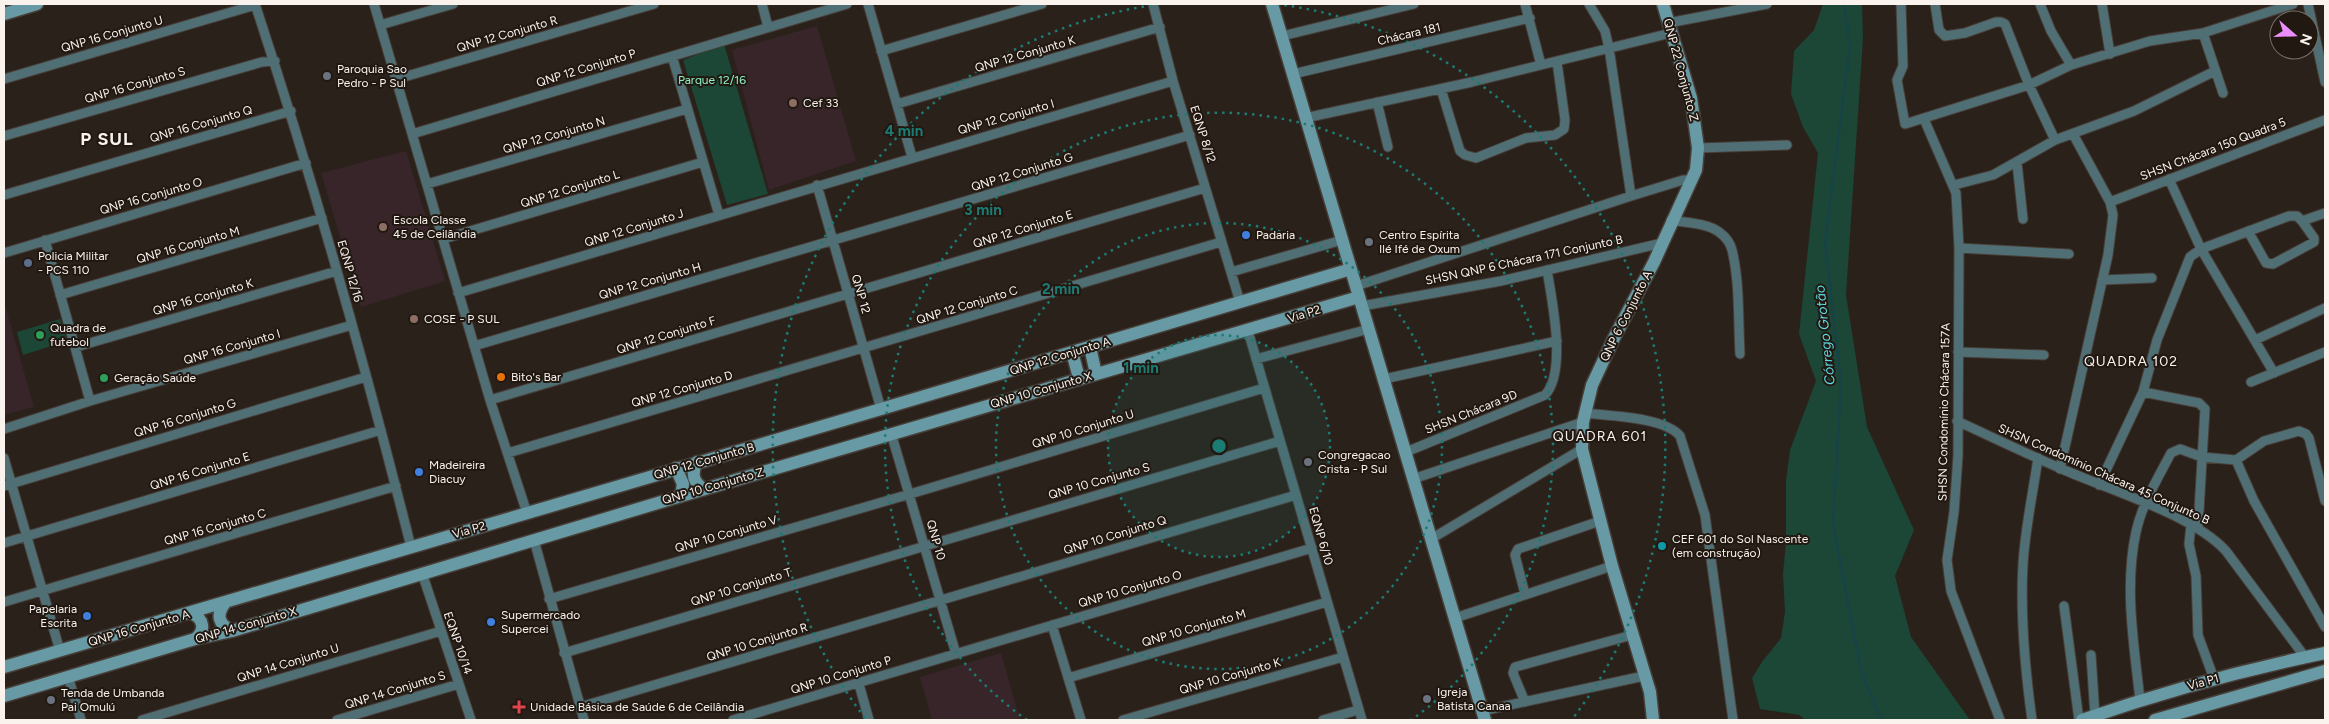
<svg xmlns="http://www.w3.org/2000/svg" width="2329" height="724" viewBox="0 0 2329 724" font-family="Figtree,sans-serif">
  <style>
    .education { fill: #38252a }
    .green { fill: #1c4635 }
    .lines { fill: none; stroke-linecap: round; stroke-linejoin: round }
    .stream { stroke: #154347; stroke-width: 2.5 }
    .street-casing { stroke: #483e38; stroke-width: 11 }
    .secondary-casing { stroke: #483e38; stroke-width: 15 }
    .street { stroke: #506f75; stroke-width: 9 }
    .secondary { stroke: #679aa4; stroke-width: 12 }
    .ring { fill: none; stroke: #1b7c74; stroke-width: 2.5; stroke-dasharray: 2.5 5 }
    .worship-dot { fill: #6b7280; stroke: #211811; stroke-width: 2 }
    .education-dot { fill: #8d6e63; stroke: #211811; stroke-width: 2 }
    .shop-dot { fill: #3f7fe0; stroke: #211811; stroke-width: 2 }
    .service-dot { fill: #5c6f8a; stroke: #211811; stroke-width: 2 }
    .leisure-dot { fill: #2e9e5b; stroke: #211811; stroke-width: 2 }
    .food-dot { fill: #e8710a; stroke: #211811; stroke-width: 2 }
    .culture-dot { fill: #0f9aa8; stroke: #211811; stroke-width: 2 }
    .health-dot { fill: #e0444e; stroke: #211811; stroke-width: 2 }
    .labels { text-anchor: middle; dominant-baseline: central; stroke-width: 4; stroke-linejoin: round; paint-order: stroke }
    .street-label { font-size: 12px; fill: #f9f2ed; stroke: #211811 }
    .poi-label { font-size: 12px; fill: #f9f2ed; stroke: #211811; text-anchor: start }
    .park-label { font-size: 12px; fill: #8cefc3; stroke: #211811 }
    .water-label { font-size: 14px; font-style: italic; fill: #5ddee7; stroke: #211811 }
    .neighbourhood-label { font-size: 14px; letter-spacing: 1px; fill: #f9f2ed; stroke: #211811 }
    .district-label { font-size: 18px; font-weight: bold; letter-spacing: 1px; fill: #f9f2ed; stroke: #211811 }
    .centre { fill: #1b7c74; stroke: #211811; stroke-width: 2.5 }
    .ring-label { font-size: 15px; text-anchor: middle; font-weight: bold; fill: #1b7c74; stroke: #211811; stroke-width: 4; stroke-linejoin: round; paint-order: stroke }
  </style>
  <rect width="100%" height="100%" fill="#2b211b"/>
  <path class="education" d="M817,26L856,161L769,190L732,50Z
    M406,151L445,281L361,307L321,173Z
    M4,302L34,407L4,415Z
    M1001,653L1020,720H932L920,677Z"/>
  <path class="green" d="M1823,4H1862L1863,38L1846,295L1867,427L1914,530L1895,576L1911,637L1970,720H1806L1799,715L1760,709L1752,678L1762,662L1781,638L1785,612L1783,574L1786,542V481L1790,450L1816,381L1799,334L1818,153L1803,127L1791,94L1794,51L1814,30Z
    M724,44L768,194L727,205L683,60Z
    M60,319L67,341L23,355L17,332Z"/>
  <g class="lines">
    <path class="stream" d="M1844,4L1850,46L1825,241L1841,383L1833,524L1861,671L1881,720"/>
    <g class="street-casing">
      <path id="street" d="M255,4C314,183 365,364 411,547
        M374,4L490,400L527,513
        M762,4L768,27
        M868,4L912,157
        M1153,4L1173,81L1240,302
        M1525,4L1541,65
        M1589,4L1605,31L1609,48L1631,196
        M1901,4L1903,66L1897,80L1905,124L2029,85L2071,65L2150,41L2203,33L2293,4
        M1935,4L1939,30L1945,36L1965,33L1996,22H2001L2005,24L2029,85L2055,140
        M2040,4L2051,31L2071,65
        M2102,4L2110,54
        M2308,4L2325,82
        M1668,23L1767,4
        M380,25L453,4
        M2203,33L2223,93
        M1282,36L1414,4
        M881,51L1042,4
        M672,56L719,215
        M1293,74L1530,18
        M4,79L255,5
        M397,79L654,4
        M1441,89L1460,151L1465,155L1476,158L1526,138L1555,135L1564,129L1565,120L1557,62
        M1377,102L1388,147
        M897,104L1160,27
        M1305,118L1472,82L1671,33
        M1924,119L1956,193L1959,248L1958,456L1954,512L1947,560L1951,591L2000,720
        M412,134L847,4
        M4,136L262,62L275,61
        M1698,148L1787,145
        M2017,163L2023,219
        M2169,179L2201,249L2274,373
        M427,184L687,109
        M817,185L881,409
        M1954,185L1993,175L2055,140L2134,111L2215,71
        M4,195L291,111
        M2110,202L2325,120
        M1671,220C1686,223 1707,223 1719,232C1726,237 1730,242 1732,250C1740,283 1738,320 1740,354
        M2248,231L2266,263L2273,264L2314,242V238L2302,221
        M443,239L703,162
        M45,240L90,401
        M1959,248L2069,254
        M4,253L306,163
        M1231,272L1342,240
        M2102,280L2152,278
        M1356,286L1631,196L1683,180H1692
        M458,293L1173,81
        M60,295L322,218
        M1362,306L1501,281L1662,243
        M1248,331L1362,720
        M2255,340L2325,308
        M474,346L1190,135
        M76,347L337,271
        M1958,352L2044,355
        M1256,359L1369,329
        M1384,379L1557,341
        M2251,382L2325,352
        M2143,392L2199,403L2205,409L2198,528
        M490,400L1205,188
        M1584,413C1609,416 1665,417 1680,436L1705,515L1733,720
        M1957,421C1992,437 2027,454 2062,469C2109,490 2192,514 2226,551L2305,657
        M4,429L90,401L352,325
        M891,433L956,654
        M1406,452L1545,395C1567,372 1552,300 1547,270
        M508,453L1221,242
        M4,458L60,651
        M2236,460L2254,501L2325,627
        M2060,469L2108,255L2113,215L2110,202L2073,134
        M1413,479L1583,422
        M2099,485L2143,392L2157,340L2190,257L2201,249L2289,216H2297L2302,221L2325,213
        M4,486L366,377
        M2191,525L2189,544L2196,576L2198,635L2214,679
        M1431,539L1582,449
        M534,540L584,720
        M4,543L381,430
        M422,573L471,720
        M1525,594L1515,555L1518,549L1600,521
        M549,599L910,494L1264,388
        M4,602L396,486
        M2064,606L2079,720
        M1455,618L1612,566
        M1052,625L1081,720
        M564,653L1280,441
        M2091,655L2095,716
        M68,676L81,720
        M1068,678L1327,602
        M859,684L869,720
        M2140,700C2134,645 2124,587 2136,532C2142,504 2158,478 2171,453L2180,449L2202,457L2236,460L2264,441L2299,431L2306,434L2309,438L2325,501
        M1525,702L1513,673L1515,667L1632,635
        M580,707L1296,495
        M1482,711L1644,676
        M142,720L441,631
        M337,720L459,684
        M733,720L1312,548
        M1123,720L1343,657
        M1323,720L1358,710
        M2032,720C2025,669 2020,616 2023,564C2025,529 2033,493 2038,458"/>
    </g>
    <g class="secondary-casing">
      <path id="secondary" d="M1272,4L1485,720
        M4,14L37,4
        M1090,347L1096,374
        M1072,352L1079,378
        M697,462C691,474 693,482 704,489
        M676,468L683,484L681,496
        M225,603C216,615 218,624 232,631
        M191,613C204,618 206,631 195,639
        M4,667L881,409L1351,269
        M4,696L195,639L232,631L681,496L1359,297
        M1653,720L1650,692L1612,566L1582,449L1583,422L1592,385L1614,338L1654,262L1696,170L1698,148L1691,98L1663,4
        M2082,720C2162,692 2243,670 2325,653
        M2155,720L2325,671"/>
    </g>
    <use href="#street" class="street"/>
    <use href="#secondary" class="secondary"/>
  </g>
  <circle cx="1219" cy="446" r="111" fill="#1b7c74" fill-opacity=".12"/>
  <g class="ring">
    <circle cx="1219" cy="446" r="111"/>
    <circle cx="1219" cy="446" r="223"/>
    <path d="M1027 720A334 334 0 1 1 1411 720"/>
    <path d="M865 718A446 446 0 0 1 1161 4M1277 4A446 446 0 0 1 1573 718"/>
  </g>
  <g class="worship-dot">
    <circle cx="327" cy="76" r="5"/>
    <circle cx="1369" cy="242" r="5"/>
    <circle cx="1308" cy="462" r="5"/>
    <circle cx="1427" cy="699" r="5"/>
    <circle cx="51" cy="700" r="5"/>
  </g>
  <g class="education-dot">
    <circle cx="793" cy="103" r="5"/>
    <circle cx="383" cy="227" r="5"/>
    <circle cx="414" cy="319" r="5"/>
  </g>
  <g class="shop-dot">
    <circle cx="1246" cy="235" r="5"/>
    <circle cx="419" cy="472" r="5"/>
    <circle cx="87" cy="616" r="5"/>
    <circle cx="491" cy="622" r="5"/>
  </g>
  <circle class="service-dot" cx="28" cy="263" r="5"/>
  <g class="leisure-dot">
    <circle cx="40" cy="335" r="5"/>
    <circle cx="104" cy="378" r="5"/>
  </g>
  <circle class="food-dot" cx="501" cy="377" r="5"/>
  <circle class="culture-dot" cx="1662" cy="546" r="5"/>
  <path class="health-dot" d="M516.5 699.5h5v5h5v5h-5v5h-5v-5h-5v-5h5z"/>
  <g class="labels">
    <g class="street-label">
      <text transform="translate(112 34) rotate(-16)">QNP 16 Conjunto U</text>
      <text transform="translate(507 34) rotate(-16)">QNP 12 Conjunto R</text>
      <text transform="translate(1409 34) rotate(-13)">Chácara 181</text>
      <text transform="translate(1025 54) rotate(-16)">QNP 12 Conjunto K</text>
      <text transform="translate(586 68) rotate(-17)">QNP 12 Conjunto P</text>
      <text transform="translate(1681 70) rotate(75)">QNP 22 Conjunto Z</text>
      <text transform="translate(135 85) rotate(-16)">QNP 16 Conjunto S</text>
      <text transform="translate(1006 117) rotate(-16)">QNP 12 Conjunto I</text>
      <text transform="translate(201 124) rotate(-16)">QNP 16 Conjunto Q</text>
      <text transform="translate(1203 134) rotate(72)">EQNP 8/12</text>
      <text transform="translate(554 135) rotate(-16)">QNP 12 Conjunto N</text>
      <text transform="translate(2213 149) rotate(-21)">SHSN Chácara 150 Quadra 5</text>
      <text transform="translate(1022 172) rotate(-17)">QNP 12 Conjunto G</text>
      <text transform="translate(570 189) rotate(-17)">QNP 12 Conjunto L</text>
      <text transform="translate(151 196) rotate(-16)">QNP 16 Conjunto O</text>
      <text transform="translate(634 228) rotate(-17)">QNP 12 Conjunto J</text>
      <text transform="translate(1023 229) rotate(-17)">QNP 12 Conjunto E</text>
      <text transform="translate(188 245) rotate(-16)">QNP 16 Conjunto M</text>
      <text transform="translate(1524 260) rotate(-12)">SHSN QNP 6 Chácara 171 Conjunto B</text>
      <text transform="translate(350 271) rotate(74)">EQNP 12/16</text>
      <text transform="translate(650 281) rotate(-16)">QNP 12 Conjunto H</text>
      <text transform="translate(861 294) rotate(74)">QNP 12</text>
      <text transform="translate(203 297) rotate(-16)">QNP 16 Conjunto K</text>
      <text transform="translate(967 305) rotate(-17)">QNP 12 Conjunto C</text>
      <text transform="translate(1304 314) rotate(-17)">Via P2</text>
      <text transform="translate(1626 316) rotate(-63)">QNP 6 Conjunto A</text>
      <text transform="translate(666 335) rotate(-17)">QNP 12 Conjunto F</text>
      <text transform="translate(232 347) rotate(-16)">QNP 16 Conjunto I</text>
      <text transform="translate(1060 356) rotate(-17)">QNP 12 Conjunto A</text>
      <text transform="translate(682 389) rotate(-16)">QNP 12 Conjunto D</text>
      <text transform="translate(1041 390) rotate(-16)">QNP 10 Conjunto X</text>
      <text transform="translate(1471 412) rotate(-22)">SHSN Chácara 9D</text>
      <text transform="translate(1944 412) rotate(-89)">SHSN Condomínio Chácara 157A</text>
      <text transform="translate(185 418) rotate(-17)">QNP 16 Conjunto G</text>
      <text transform="translate(1083 429) rotate(-17)">QNP 10 Conjunto U</text>
      <text transform="translate(704 461) rotate(-16)">QNP 12 Conjunto B</text>
      <text transform="translate(200 471) rotate(-17)">QNP 16 Conjunto E</text>
      <text transform="translate(2104 474) rotate(24)">SHSN Condomínio Chácara 45 Conjunto B</text>
      <text transform="translate(1099 481) rotate(-16)">QNP 10 Conjunto S</text>
      <text transform="translate(713 486) rotate(-16)">QNP 10 Conjunto Z</text>
      <text transform="translate(215 527) rotate(-16)">QNP 16 Conjunto C</text>
      <text transform="translate(469 530) rotate(-16)">Via P2</text>
      <text transform="translate(726 534) rotate(-16)">QNP 10 Conjunto V</text>
      <text transform="translate(1115 535) rotate(-17)">QNP 10 Conjunto Q</text>
      <text transform="translate(1321 536) rotate(74)">EQNP 6/10</text>
      <text transform="translate(936 540) rotate(74)">QNP 10</text>
      <text transform="translate(741 587) rotate(-17)">QNP 10 Conjunto T</text>
      <text transform="translate(1130 589) rotate(-16)">QNP 10 Conjunto O</text>
      <text transform="translate(246 625) rotate(-16)">QNP 14 Conjunto X</text>
      <text transform="translate(139 628) rotate(-16)">QNP 16 Conjunto A</text>
      <text transform="translate(1194 628) rotate(-16)">QNP 10 Conjunto M</text>
      <text transform="translate(757 642) rotate(-17)">QNP 10 Conjunto R</text>
      <text transform="translate(458 643) rotate(71)">EQNP 10/14</text>
      <text transform="translate(288 663) rotate(-17)">QNP 14 Conjunto U</text>
      <text transform="translate(841 675) rotate(-17)">QNP 10 Conjunto P</text>
      <text transform="translate(1230 676) rotate(-16)">QNP 10 Conjunto K</text>
      <text transform="translate(2203 682) rotate(-15)">Via P1</text>
      <text transform="translate(395 690) rotate(-17)">QNP 14 Conjunto S</text>
    </g>
    <g class="poi-label">
      <text x="337" y="69">Paroquia Sao<tspan x="337" dy="14">Pedro - P Sul</tspan></text>
      <text x="803" y="103">Cef 33</text>
      <text x="393" y="220">Escola Classe<tspan x="393" dy="14">45 de Ceilândia</tspan></text>
      <text x="1256" y="235">Padaria</text>
      <text x="1379" y="235">Centro Espírita<tspan x="1379" dy="14">Ilé Ifé de Oxum</tspan></text>
      <text x="38" y="256">Policia Militar<tspan x="38" dy="14">- PCS 110</tspan></text>
      <text x="424" y="319">COSE - P SUL</text>
      <text x="50" y="328">Quadra de<tspan x="50" dy="14">futebol</tspan></text>
      <text x="511" y="377">Bito's Bar</text>
      <text x="114" y="378">Geração Saúde</text>
      <text x="1318" y="455">Congregacao<tspan x="1318" dy="14">Crista - P Sul</tspan></text>
      <text x="429" y="465">Madeireira<tspan x="429" dy="14">Diacuy</tspan></text>
      <text x="1672" y="539">CEF 601 do Sol Nascente<tspan x="1672" dy="14">(em construção)</tspan></text>
      <text x="77" y="609" text-anchor="end">Papelaria<tspan x="77" dy="14">Escrita</tspan></text>
      <text x="501" y="615">Supermercado<tspan x="501" dy="14">Supercei</tspan></text>
      <text x="1437" y="692">Igreja<tspan x="1437" dy="14">Batista Canaa</tspan></text>
      <text x="61" y="693">Tenda de Umbanda<tspan x="61" dy="14">Pai Omulú</tspan></text>
      <text x="530" y="707">Unidade Básica de Saúde 6 de Ceilândia</text>
    </g>
    <g class="park-label">
      <text x="712" y="80">Parque 12/16</text>
    </g>
    <g class="water-label">
      <text transform="translate(1825 335) rotate(-96)">Córrego Grotão</text>
    </g>
    <g class="neighbourhood-label">
      <text x="2131" y="361">QUADRA 102</text>
      <text x="1600" y="436">QUADRA 601</text>
    </g>
    <g class="district-label">
      <text x="107" y="139">P SUL</text>
    </g>
  </g>
  <circle cx="1219" cy="446" r="8" class="centre"/>
  <g class="ring-label">
    <text x="904" y="136">4 min</text>
    <text x="983" y="215">3 min</text>
    <text x="1061" y="294">2 min</text>
    <text x="1141" y="373">1 min</text>
  </g>
  <rect width="2329" height="724" fill="none" stroke="#f9f2ed" stroke-width="10"/>
  <g transform="translate(2294 35) rotate(110)"><circle r="24" fill="#211811" stroke="#776f69"/>
  <path d="M0-4L9 19L0 12L-9 19Z" fill="#eb8dfb"/>
  <text y="-8" font-size="14" font-weight="bold" text-anchor="middle" fill="#f9f2ed">N</text>
  </g>
</svg>
